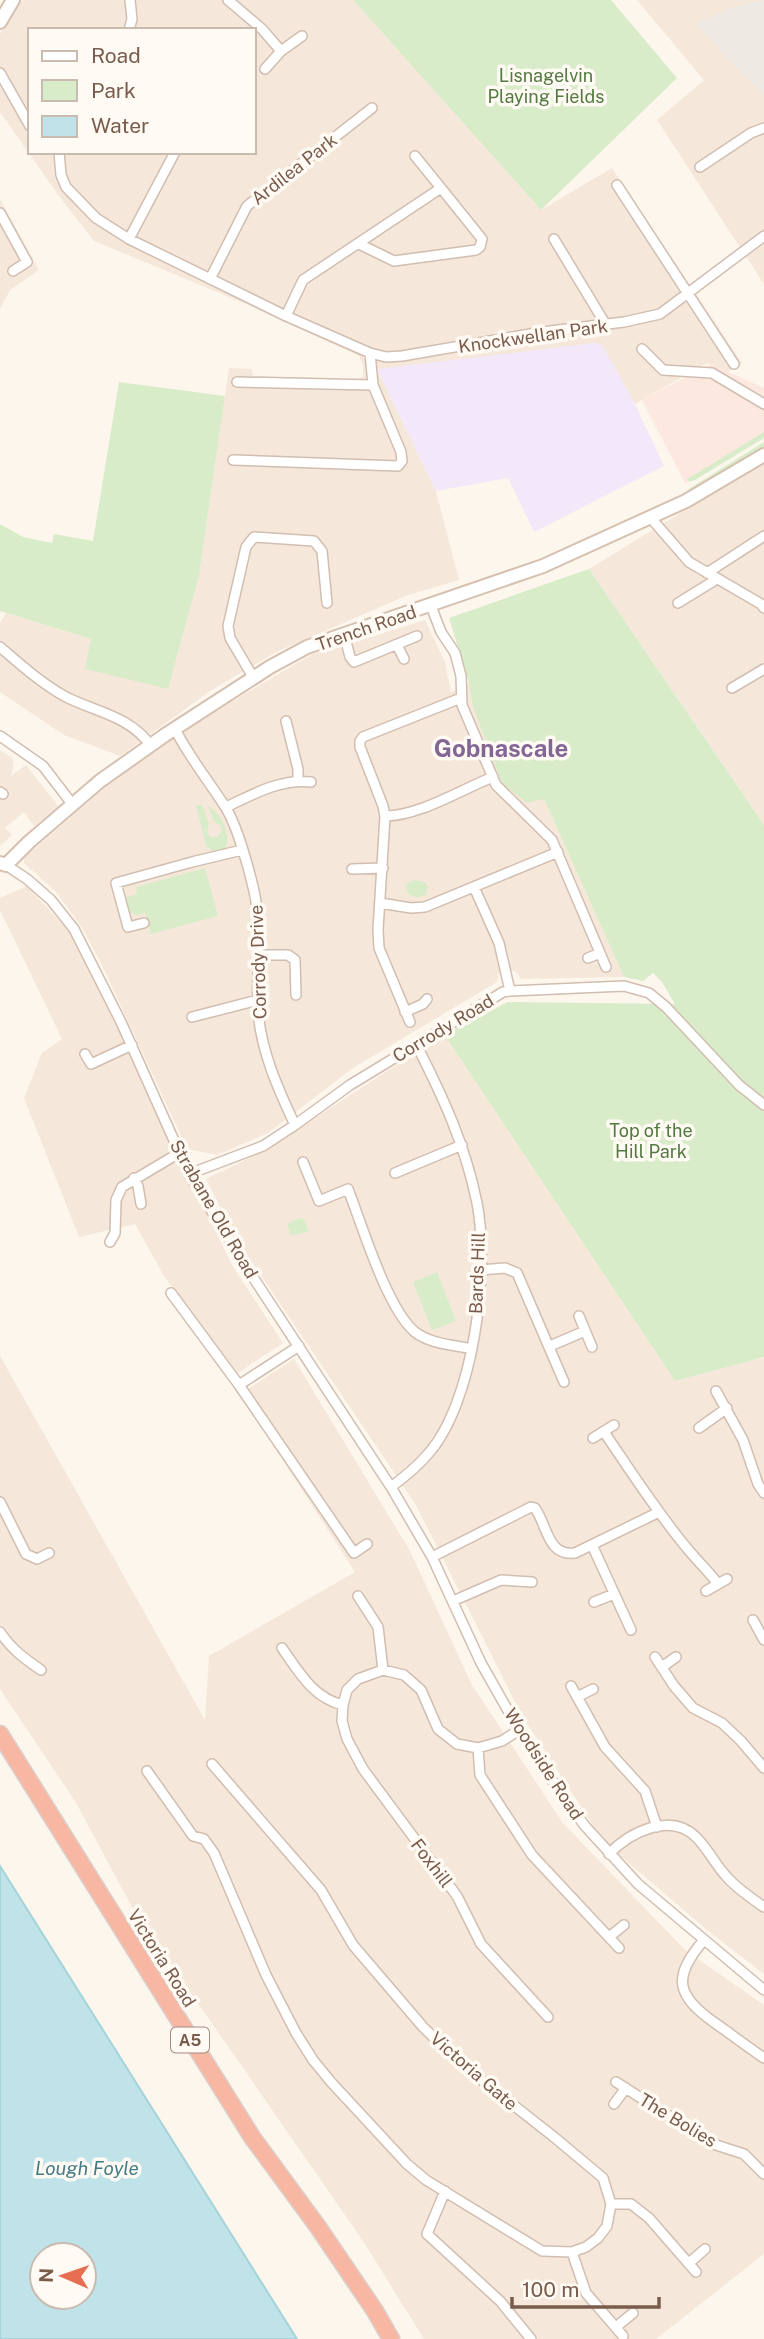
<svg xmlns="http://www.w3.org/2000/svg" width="764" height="2339" viewBox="0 0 764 2339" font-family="'Public Sans',sans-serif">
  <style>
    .residential { fill: #f5e8da; fill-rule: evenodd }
    .commercial { fill: #fde8e0 }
    .industrial { fill: #efe9e4 }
    .education { fill: #f3e8fa }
    .green { fill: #d8ecc9 }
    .water { fill: #bfe3e8; stroke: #a5d3da; stroke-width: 2; fill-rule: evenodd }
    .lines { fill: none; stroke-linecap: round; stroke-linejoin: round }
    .street-casing { stroke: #d1beb0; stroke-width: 12 }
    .secondary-casing { stroke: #d6c0b0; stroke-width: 16 }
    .highway-casing { stroke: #dad1cd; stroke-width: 19 }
    .street { stroke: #fff; stroke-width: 9 }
    .secondary { stroke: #fff; stroke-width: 12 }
    .highway { stroke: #f7b7a3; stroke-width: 16 }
    .labels { text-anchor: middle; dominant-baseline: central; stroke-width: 7; stroke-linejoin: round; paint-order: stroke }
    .shield { fill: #fffaf3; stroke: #a28b7f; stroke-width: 2 }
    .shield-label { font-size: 16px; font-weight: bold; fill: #7a5c4d }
    .park-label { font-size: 18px; fill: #537a41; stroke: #fffaf3 }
    .street-label { font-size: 18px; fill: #7a5c4d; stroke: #fffaf3 }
    .water-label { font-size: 19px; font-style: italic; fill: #437c86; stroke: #fffaf3 }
    .district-label { font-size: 24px; font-weight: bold; fill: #846695; stroke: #fffaf3 }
  </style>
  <rect width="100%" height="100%" fill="#fdf6ec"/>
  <path class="residential" d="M22,0H353L541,210L612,168L742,363L726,373L707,363L635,404L633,400L377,369L436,491L459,580L408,595L276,652L210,691L120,756L64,735L0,692V623L6,613L91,639L199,575L229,368L252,369L253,376L358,380L363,376V365L359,356L246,304L94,241L59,196L0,112V34ZM30,30H254V152H30Z
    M637,0H764L728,9L758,89L764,96V284L657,120L704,80Z
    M0,199L39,270L10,290L0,309Z
    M764,462V825L589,569Z
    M425,620L445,662L451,692L469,683L472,704L544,799L624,977L521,979L515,971L499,973L497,982L353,1068L268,1133L217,1155L187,1149L101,963L81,926L56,892L24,863V858L165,735L199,721L314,653L323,652Z
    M0,750L12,758L14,763L11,776L26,765L59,807L34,826L24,812L5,828L12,835L0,846Z
    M27,886L73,936L232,1265L283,1343L238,1373L164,1276L135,1224L79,1237L24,1098L42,1053L62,1039L0,910V898Z
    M444,1034L675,1381L742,1362L764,1358V1974L707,1930L603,1841L520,1712L416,1505L233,1234L206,1179L266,1150Z
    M0,1356L205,1720L209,1656L355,1572L240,1394L294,1359L410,1551L471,1683L562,1822L685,1950L764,2005V2254L656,2339H424L363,2241L134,1911L75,1801L0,1689Z"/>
  <path class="commercial" d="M711,364L764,388V437L685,483L642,400Z"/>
  <path class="industrial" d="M764,0V96L696,24L728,9Z"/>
  <path class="education" d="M595,343L602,345L633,400L664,466L534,532L508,478L436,491L377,369Z"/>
  <path class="green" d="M353,0H611L677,78L541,210Z
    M119,382L225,396L199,575L168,689L85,669L91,639L0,611V524L23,537L52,543L54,534L93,541Z
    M764,432V438L695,480L689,482L687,477L689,478Z
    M764,442V447L703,485L687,490Z
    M589,569L764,825V1357L675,1381L444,1034L508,1002L675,1004L662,982L653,973L643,981L624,977L544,799L527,803L502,783L472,704L469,683L449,618Z
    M196,805H202L209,824L207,833L211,837H217L222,830L220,825L214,822L208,806C234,821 234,869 206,846Z
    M205,868L218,916L151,934L145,913L136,915L127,910L124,898L137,894L136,887Z
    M415,880L425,882L428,886L426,895C416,899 405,897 406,884Z
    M300,1218L304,1219L309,1231L291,1236L287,1224Z
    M437,1272L456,1321L432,1330L413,1282Z"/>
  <path class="water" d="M0,1866L297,2339H0ZM42,2255H84V2297H42Z"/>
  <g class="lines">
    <g class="street-casing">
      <path id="street" d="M228,0L262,29L281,51
        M129,30L132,19L130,0
        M265,69L281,51L302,36
        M0,73L30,126
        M59,152L61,175L66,187L96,218L129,239L286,316L370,353L386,357L402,356L542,332L624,322L660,314L764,236
        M415,156L441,188
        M700,167L751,133L764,128
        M617,185L734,364
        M0,213L27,262L13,271
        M129,239L175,152
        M554,239L606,325
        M210,279L247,206L372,108
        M286,316L303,280L441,188L482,239L480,247L476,250L394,261L359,244
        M642,349L663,370L712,373L764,404
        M237,382L373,385
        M233,460L398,466L402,461L401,452L373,385L370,353
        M650,517L689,562L761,604L764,608
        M707,573L764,536
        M678,603L717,579
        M431,606L441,632L455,653L461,676L462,705L496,785L552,840L606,967
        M344,634L350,657L354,662L417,636
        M397,645L404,659
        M0,647C21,665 42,684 66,697C96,712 130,716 151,746
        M253,677L230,638L228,626L246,547L254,537L314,541L322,551L327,603
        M732,688L764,669
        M286,721L298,769V780
        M175,729C189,757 208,780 224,805C237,824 249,869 254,891C263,932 256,968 258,1009C260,1049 278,1089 295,1125
        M0,736L43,766L73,805
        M0,792L3,794
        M226,807C252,795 281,778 311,782
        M385,816C419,816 460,790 493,777
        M6,865L27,879L51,900L74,929L121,1022L189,1174L239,1256L391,1487L432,1557L481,1663L519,1730L562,1795L585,1826L638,1884L764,1990
        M352,869L383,868
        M474,887L499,943L510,991
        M380,903L411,908L425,907L558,852
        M144,923L128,927L116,883L192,862L242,850
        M260,955H288L295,960L296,995
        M588,958L600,953
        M405,1012L423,1004L427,999
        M192,1017L258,1000
        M410,1022L379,948L378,930L385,816L383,806L360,747V741L363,737L461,698
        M85,1054L91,1064L132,1045
        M303,1162L319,1201L348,1189C362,1225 387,1309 415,1332C430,1344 454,1345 472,1349
        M395,1173L462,1145
        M189,1174L263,1146L295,1125L350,1085L503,992L510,991L624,986L649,993L666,1007L739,1085L764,1105
        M134,1178L138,1186L141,1204
        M110,1242L115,1233L116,1200L122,1187L179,1153
        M480,1270L505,1268L517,1273L564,1382
        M171,1293L239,1385L299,1346
        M579,1316L592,1347
        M550,1346L585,1331
        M239,1385L354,1553L367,1544
        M716,1391L743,1440L758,1484L764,1493
        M699,1428L727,1408
        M604,1432C630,1470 656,1511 686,1547C696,1560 708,1570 718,1584
        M593,1438L614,1425
        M391,1487C403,1478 417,1467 427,1455C474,1404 490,1270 477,1203C465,1144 443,1097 416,1044
        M0,1502L26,1554L37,1559L49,1553
        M592,1545L631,1630
        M432,1557L531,1507L535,1508L538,1513C548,1532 550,1556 575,1553L659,1512
        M706,1591L727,1579
        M358,1596L378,1627L383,1670
        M453,1601L501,1580L532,1582
        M594,1602L614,1594
        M753,1620L764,1640
        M0,1632C11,1649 25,1659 41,1670
        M282,1648C299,1672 313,1698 343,1705
        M655,1657L674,1686L693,1708L722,1723L741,1741L764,1768
        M662,1667L676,1657
        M571,1686L605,1747L645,1791L657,1827
        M577,1697L593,1689
        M519,1730L502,1741L478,1748L457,1744L438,1729L421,1690L404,1675L383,1670L358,1679L347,1690L343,1705L342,1721L347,1739L363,1769L457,1896L481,1944L548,2017
        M478,1748L480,1775L532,1855L619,1948
        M147,1771L193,1836L204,1839L214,1853L266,1975L296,2033L313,2060L331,2082L407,2164L426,2180L542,2251L572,2252L586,2247L598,2238L607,2226L611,2204L603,2178L554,2137L460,2063L423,2027L353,1945L321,1890L212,1764
        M609,1854C630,1832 670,1812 696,1837C708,1849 715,1864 726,1876C736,1888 751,1898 764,1907
        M609,1937L624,1925
        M704,1940C671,1978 677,1996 715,2023C732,2035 748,2047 764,2058
        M616,2082L713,2144L744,2154L764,2174
        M614,2104L626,2088
        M445,2191L427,2234L500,2301L531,2339
        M611,2204H631L649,2218L696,2272
        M572,2252L586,2293L623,2336
        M689,2263L705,2249
        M616,2327L633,2313"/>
    </g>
    <g class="secondary-casing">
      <path id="secondary" d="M0,22L13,0
        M0,863L6,865L29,842L100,781L165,735L270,667L307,647L543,566L686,501L764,455"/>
    </g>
    <g class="highway-casing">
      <path id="highway" d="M0,1734L252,2137L318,2227L375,2311L391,2339"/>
    </g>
    <use href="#street" class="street"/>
    <use href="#secondary" class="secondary"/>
    <use href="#highway" class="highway"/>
  </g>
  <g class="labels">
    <rect class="shield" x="171" y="2027.5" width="38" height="25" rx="5"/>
    <g class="shield-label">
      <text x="190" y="2040">A5</text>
    </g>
    <g class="park-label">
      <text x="546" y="75">Lisnagelvin<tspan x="546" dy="21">Playing Fields</tspan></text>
      <text x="651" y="1130">Top of the<tspan x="651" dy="21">Hill Park</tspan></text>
    </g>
    <g class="street-label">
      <text transform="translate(294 169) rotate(-38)">Ardilea Park</text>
      <text transform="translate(533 336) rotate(-8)">Knockwellan Park</text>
      <text transform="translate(366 628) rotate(-19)">Trench Road</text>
      <text transform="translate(258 962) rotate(-92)">Corrody Drive</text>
      <text transform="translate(443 1028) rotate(-31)">Corrody Road</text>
      <text transform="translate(214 1209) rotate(60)">Strabane Old Road</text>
      <text transform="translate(477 1273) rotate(-88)">Bards Hill</text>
      <text transform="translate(544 1764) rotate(57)">Woodside Road</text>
      <text transform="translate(432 1863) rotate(53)">Foxhill</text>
      <text transform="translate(162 1958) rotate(58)">Victoria Road</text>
      <text transform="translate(474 2071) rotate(41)">Victoria Gate</text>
      <text transform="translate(678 2120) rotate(31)">The Bolies</text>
    </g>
    <g class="water-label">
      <text x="87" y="2168">Lough Foyle</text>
    </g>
    <g class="district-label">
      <text x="501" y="748">Gobnascale</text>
    </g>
  </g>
  <rect x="28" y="28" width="228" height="126" fill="#fffaf3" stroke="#cabbb1" stroke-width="2"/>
  <rect x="42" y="51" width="35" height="10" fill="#ffffff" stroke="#cabbb1" stroke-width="2"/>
  <text x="91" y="63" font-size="21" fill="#7a5c4d">Road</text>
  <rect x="42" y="80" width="35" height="21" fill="#d8ecc9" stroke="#cabbb1" stroke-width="2"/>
  <text x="91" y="98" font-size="21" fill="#7a5c4d">Park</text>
  <rect x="42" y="116" width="35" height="21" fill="#bfe3e8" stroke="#cabbb1" stroke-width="2"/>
  <text x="91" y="133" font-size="21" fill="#7a5c4d">Water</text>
  <g transform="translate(63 2276) rotate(272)"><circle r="33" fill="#fffaf3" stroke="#cabbb1" stroke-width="2"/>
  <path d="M0-5L12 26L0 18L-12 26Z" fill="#e76f51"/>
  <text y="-10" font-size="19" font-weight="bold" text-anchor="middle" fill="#7a5c4d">N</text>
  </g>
  <path d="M512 2297v10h147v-10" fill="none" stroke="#7a5c4d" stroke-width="3.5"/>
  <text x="522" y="2297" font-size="21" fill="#7a5c4d" stroke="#fffaf3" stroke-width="5" paint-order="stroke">100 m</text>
</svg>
